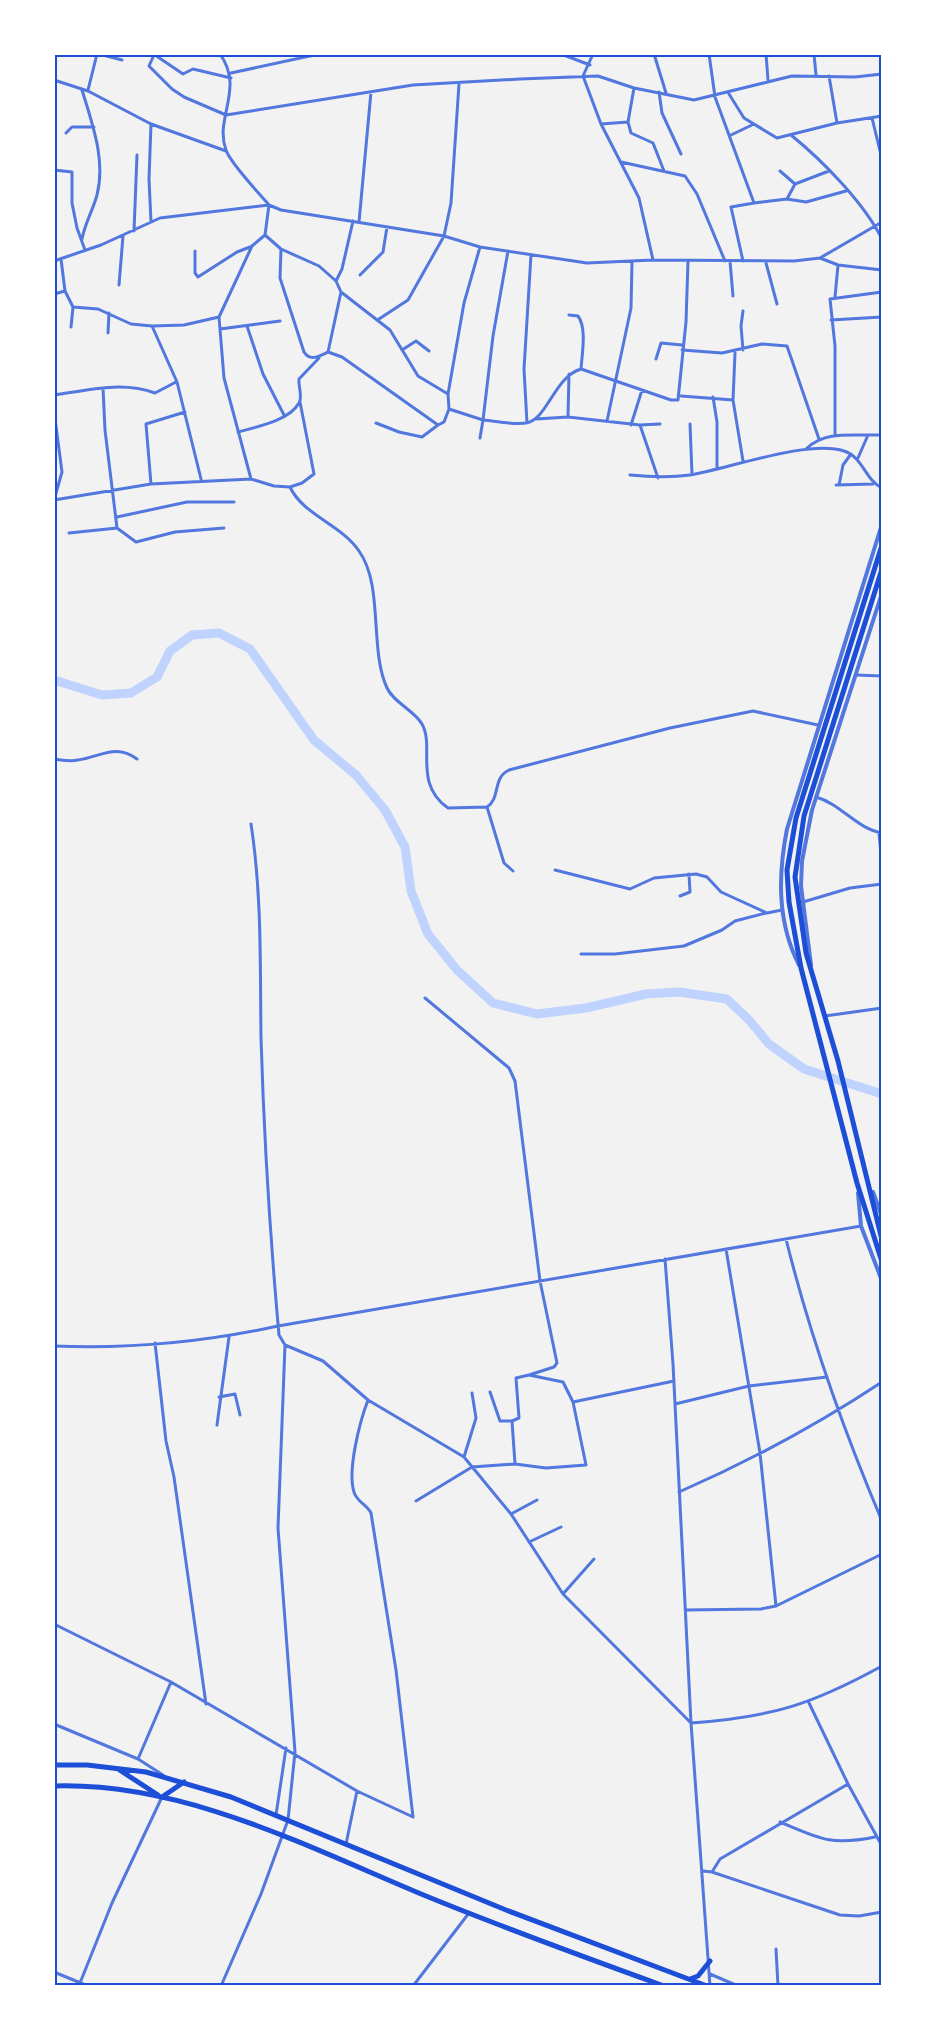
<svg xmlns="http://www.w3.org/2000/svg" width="936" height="2040" viewBox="0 0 936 2040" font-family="Arial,sans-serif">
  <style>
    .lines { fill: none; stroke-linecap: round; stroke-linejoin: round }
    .river { stroke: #bfd3fe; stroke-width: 9 }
    .minor { stroke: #5277de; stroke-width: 3 }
    .tertiary { stroke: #5277de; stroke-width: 4 }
    .primary { stroke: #1d4ed8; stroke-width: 5 }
    .trunk { stroke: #1d4ed8; stroke-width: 5 }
    .neatline { fill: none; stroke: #1d4ed8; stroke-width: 2 }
  </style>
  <rect width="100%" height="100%" fill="#f2f2f2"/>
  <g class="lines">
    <path class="river" d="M54,680L102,695L131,693L157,677L170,651L192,635L219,633L250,649L314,740L356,775L385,810L405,847L411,891L428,934L457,970L493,1003L537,1014L586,1008L646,994L679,992L727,999L750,1021L769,1044L804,1069L882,1094"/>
    <path class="minor" d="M99,54L122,60
      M220,54C245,89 214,118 226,150C230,163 259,193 269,205L265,235L281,249L319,266L336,281L341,292L328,352L342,357L438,425L422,437L399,432L376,423
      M561,54L590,65
      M593,54L583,76L601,124L639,198L653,260
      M654,54L666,93
      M709,54L715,97L754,203L731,207L743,261
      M766,54L768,80
      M814,54L816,75
      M154,55L149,66L172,89L184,97L226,115L413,85L520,79L598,76L634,88L694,100L792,76L855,77L882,74
      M155,55L183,74L193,69L231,78
      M231,73L319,54
      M829,76L837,123
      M54,80L88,91L151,124L226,151
      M88,90L97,54
      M659,92L662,113L681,154
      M729,94L744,118L777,138L837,123L882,116
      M872,118L882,159
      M628,122L631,133L653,143L664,171
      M601,124L628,122L634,88
      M66,133L72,127H94
      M731,135L754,124
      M791,135C823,161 864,203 882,239
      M621,162L685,176L697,194L725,261
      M54,170L72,172V203L77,228L85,250
      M780,171L795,184
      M787,199L795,184L829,171
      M754,203L787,199L806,202L846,191
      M151,222L149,179L151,124
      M359,222L371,92
      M134,231L137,155
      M82,239C85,223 93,210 97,195C106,160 92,123 82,90
      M281,249L280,278L304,352C310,362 320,356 328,352
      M195,251V273L198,277L237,252L250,247
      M820,258L838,265L882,270
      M61,259L65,291L73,307L98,309L131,324L152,326
      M54,261L101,245L160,218L269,205L281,210L444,236L480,247L587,263L653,260L794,261L820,258L882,222
      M730,261L733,296
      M766,263L777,304
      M360,275L383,252L387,227
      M336,281L342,269L353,221
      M119,285L123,236
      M341,292L390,330L418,376L448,394
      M54,294L65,291
      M835,297L838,265
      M743,311L741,326L743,350
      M569,315L578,316C587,328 582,354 581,369
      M379,319L408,300L444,236L451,203L459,84
      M831,320L882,317
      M247,326L263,374L284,415
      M71,327L73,307
      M220,329L280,321
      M108,333L109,313
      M402,350L416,341L429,351
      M682,350L722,353L762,344L787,346L819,439
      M735,353L733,400L743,461
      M656,359L661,343L682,345
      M54,395C88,390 123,381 155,393L176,382
      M681,396L733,400
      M713,397L717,422V468
      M449,409L483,420L493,336L508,251
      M54,411L62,472L54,500L151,484L251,479L224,378L219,317L252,246L265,235
      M568,417L569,374
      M536,419L568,417L640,425L658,478
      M607,421L631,308L632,262
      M527,423L524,369L531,255
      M690,424L692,474
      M438,425L444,422L449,409L448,394L464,303L480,247
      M631,425L642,390
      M640,425L660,424
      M238,432C256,427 289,421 299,403C303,397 298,386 299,379L319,358
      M835,435V346L830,299L882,292
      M480,438L483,420C496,421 513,425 526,423C548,419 554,377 581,369L671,400H678L686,322L688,261
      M806,449C825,430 853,436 878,435
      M858,458L868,435
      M630,475C650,477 669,478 690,475C727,469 809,439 844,451C863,457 865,480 882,488
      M201,479L177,382L152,326L184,325L219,317
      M251,479L274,486L290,487C303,515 342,525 359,551C384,586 369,649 387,688C394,703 414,710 422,724C435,747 413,783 448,808L487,807C501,798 492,778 509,770L670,728L753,711L818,725
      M151,484L146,424L185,412
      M836,485L873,484
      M839,485L843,465L851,454
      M290,487L302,483L314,474L300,402
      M117,517L187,502H234
      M117,528L136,542L175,532L224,528
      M69,533L117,528L105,430L103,388
      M856,675L882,676
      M54,759C62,760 70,762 78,760C100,757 116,743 137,759
      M816,797C841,804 857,829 882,833
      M487,807L504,863L513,871
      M251,824C262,895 260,966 261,1038C264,1137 270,1236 279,1335L285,1345L323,1361L368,1400L464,1457L511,1514L563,1594L691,1723C772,1717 811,1705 882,1666
      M879,833L882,864
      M555,870L630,889L654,878L696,874L707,877L721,892L767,913L782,910
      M680,896L690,892L689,874
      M803,902L850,888L882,884
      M581,954H615L684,946L722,930L735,921L766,913
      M425,998L509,1068L515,1081L540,1281L557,1363L554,1367L529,1375
      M825,1016L882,1008
      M786,1239C810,1336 843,1429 882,1521
      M726,1249L760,1453L776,1606L882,1554
      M665,1259L673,1364L691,1723L710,1986
      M155,1343L166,1441L174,1477L206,1704
      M54,1346C129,1349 205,1342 278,1326L861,1226
      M490,1392L500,1421H512
      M219,1397L235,1394L240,1415
      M368,1400C360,1421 347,1470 354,1492C356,1501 367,1505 371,1513L396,1670L413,1817
      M573,1402L674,1381
      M675,1404L749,1386L827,1377
      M217,1425L229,1337
      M464,1457L476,1418L472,1393
      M679,1492C750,1461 817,1425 882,1382
      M416,1501L472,1467L515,1464L546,1468L586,1465L573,1402L563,1382L529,1375L516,1378L519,1418L512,1421L515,1464
      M511,1514L537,1500
      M529,1542L561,1527
      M563,1594L594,1559
      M685,1610L761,1609L776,1606
      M54,1624L171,1682L357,1791L413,1817
      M809,1703L848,1784L882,1846
      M54,1724L138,1759L163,1775
      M138,1759L171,1682
      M276,1815L286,1748
      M780,1822C820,1839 831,1846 875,1837
      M346,1844L357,1791
      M703,1871L712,1872L840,1915L859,1916L882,1912
      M712,1872L720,1859L848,1784
      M776,1949L778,1986
      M54,1972L88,1986
      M710,1974L738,1986
      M80,1983L112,1903L162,1797
      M221,1986L261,1894L288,1820L295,1752L278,1528L285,1345
      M413,1986L469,1913"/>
    <path class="tertiary" d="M799,965C777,922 778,875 787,829L882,524
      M811,965L801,886L802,861L812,810L882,593
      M873,1192L882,1217
      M858,1193L861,1226L882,1281"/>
    <path class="primary" d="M54,1765H87L146,1772L231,1797L506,1910L707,1986
      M118,1769L158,1795
      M54,1786C184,1782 308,1847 426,1896C504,1928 584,1957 664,1986
      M162,1797L184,1782
      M690,1979L698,1976L710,1961"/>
    <path class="trunk" d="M882,545L796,818L787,870L789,902L801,968L857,1183L882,1262
      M882,569L804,816L795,877L806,953L838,1061L882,1240"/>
  </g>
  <rect width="936" height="2040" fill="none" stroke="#ffffff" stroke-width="111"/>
  <rect x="56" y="56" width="824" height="1928" class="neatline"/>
</svg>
